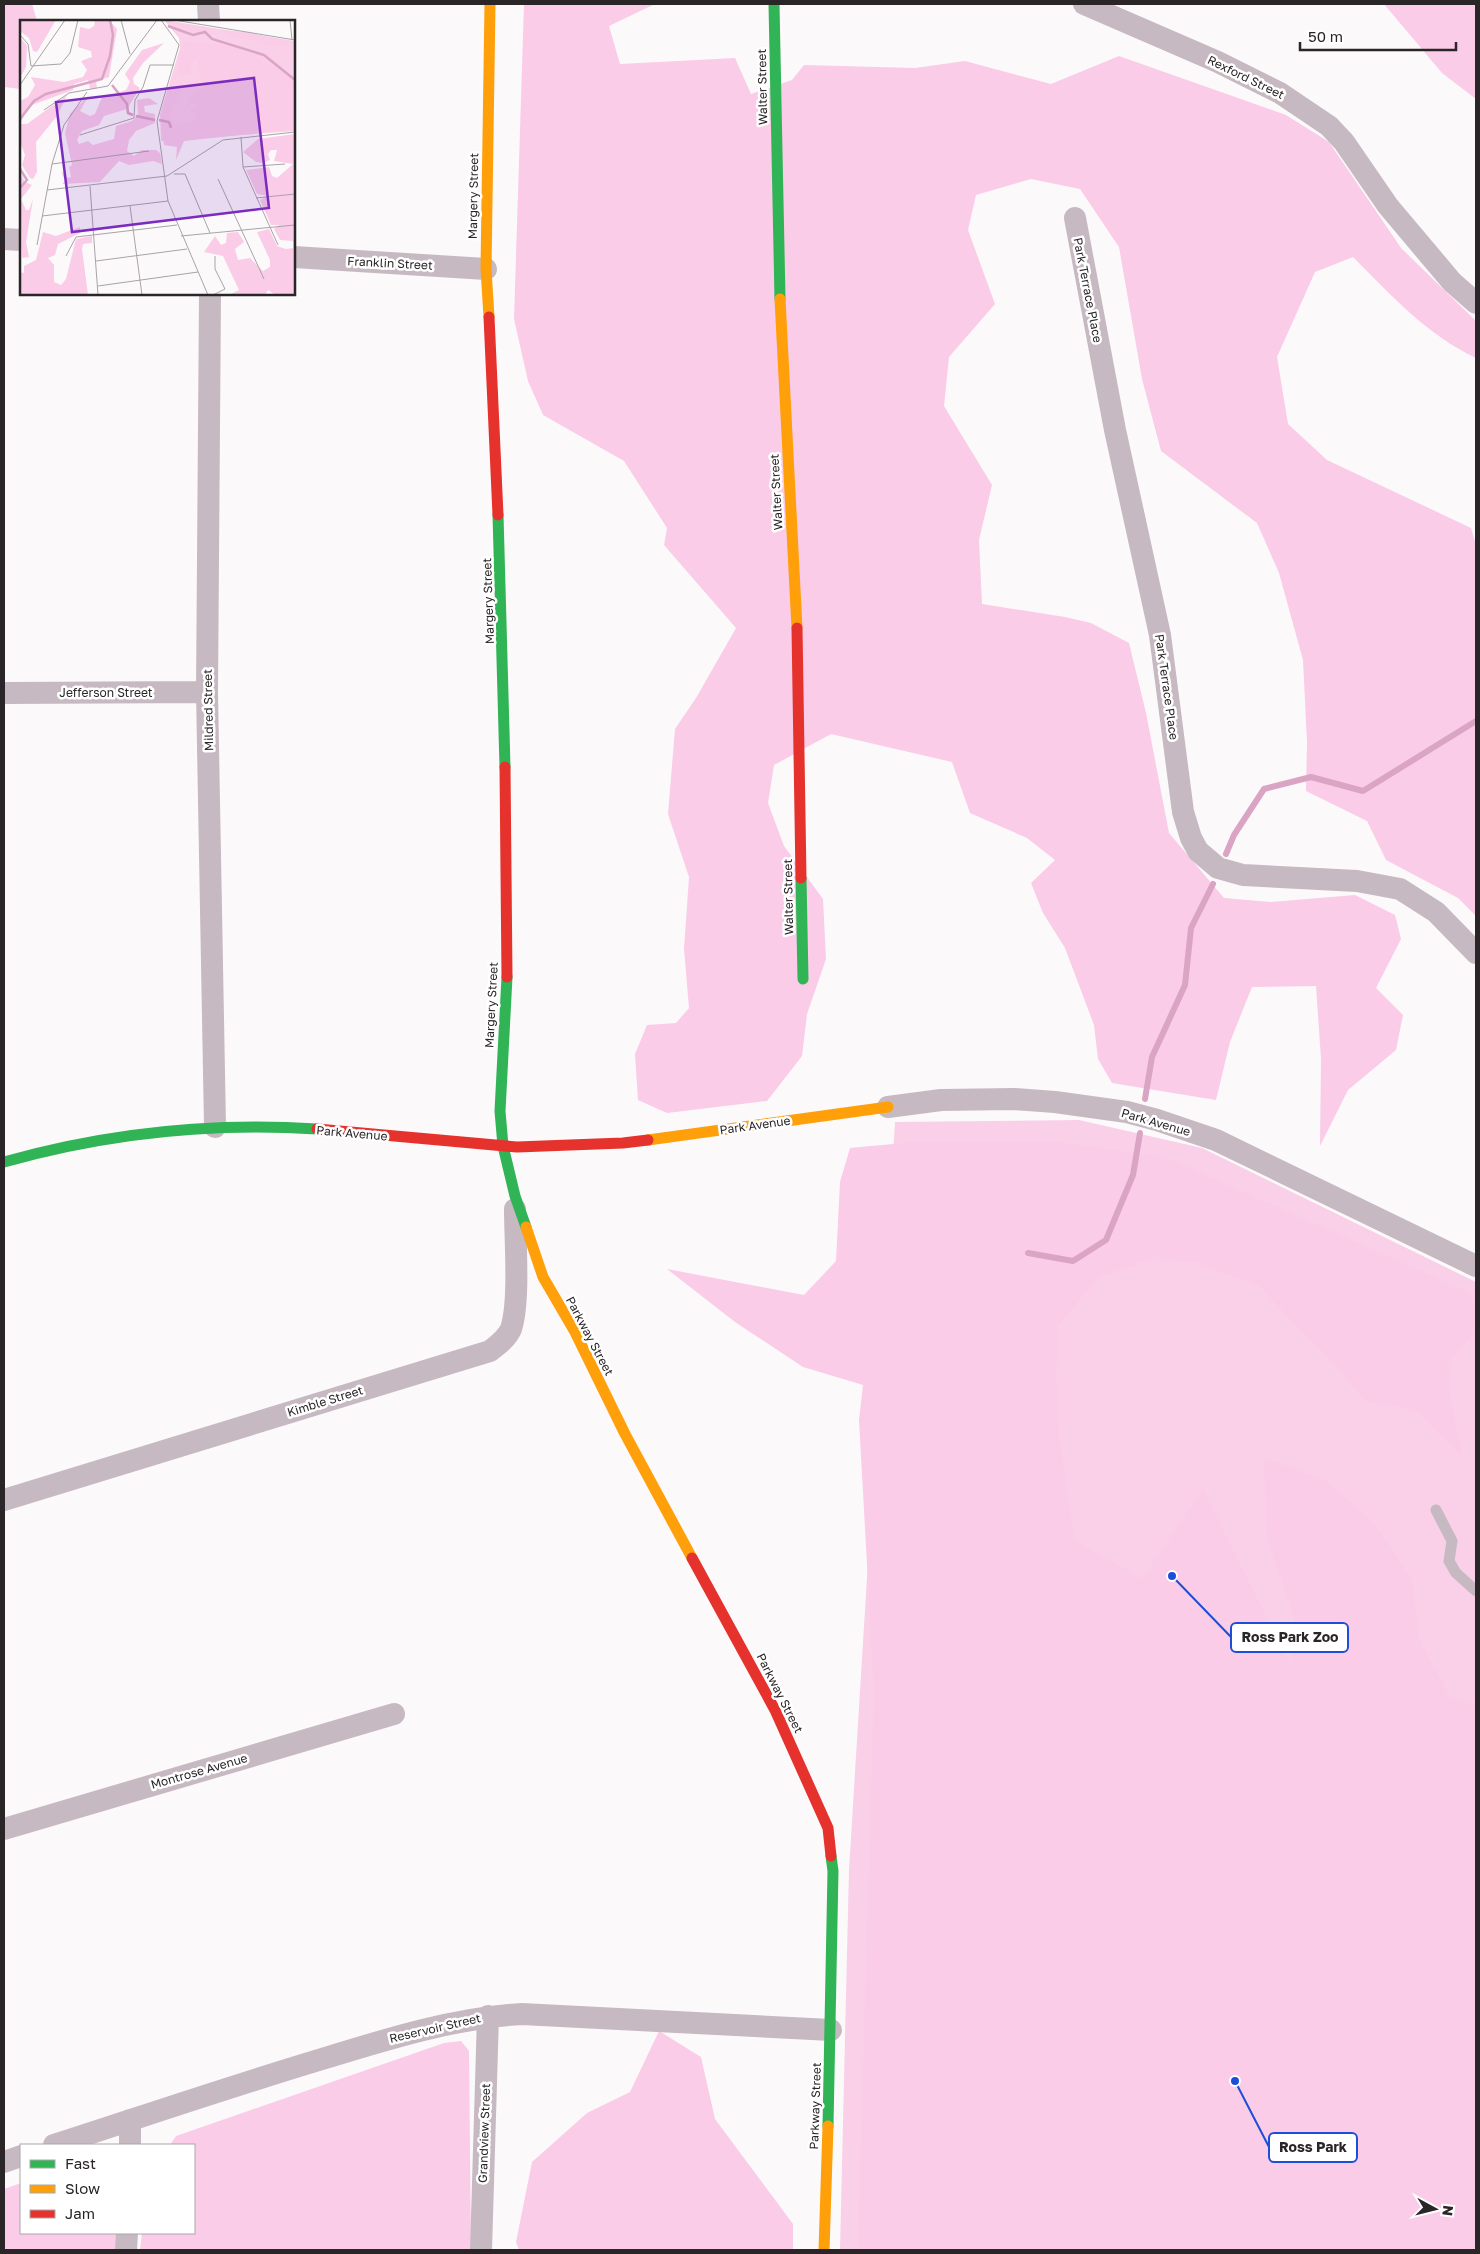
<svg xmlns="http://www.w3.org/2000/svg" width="1480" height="2254" viewBox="0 0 1480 2254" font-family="'Golos Text',sans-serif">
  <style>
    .green { fill: #facfe8 }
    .forest { fill: #facce7 }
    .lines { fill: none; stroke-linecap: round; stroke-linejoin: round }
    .stream { stroke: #daa4c4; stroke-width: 6 }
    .lane { stroke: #c7b9c1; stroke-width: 11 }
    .street { stroke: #c7b9c1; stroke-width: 22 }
    .fast { stroke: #30b455; stroke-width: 11 }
    .slow { stroke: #ff9f0a; stroke-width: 11 }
    .jam { stroke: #e5322d; stroke-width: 11 }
    .labels { text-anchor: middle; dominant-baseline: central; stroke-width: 5; stroke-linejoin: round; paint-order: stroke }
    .street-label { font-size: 12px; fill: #2a2527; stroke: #fff }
    .inset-river { fill: none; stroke: #daa4c4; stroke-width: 2.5 }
    .inset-road { fill: none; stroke: #a8a4a6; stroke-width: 1 }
    .view { fill: #7b2cbf; fill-opacity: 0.15; stroke: #7b2cbf; stroke-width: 2.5 }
    .inset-edge { fill: none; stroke: #2a2527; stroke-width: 2.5 }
    .leader { fill: none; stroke: #1d4ed8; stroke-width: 2 }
    .callout-dot { fill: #1d4ed8; stroke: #fff; stroke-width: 2 }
    .callout { fill: #fff; stroke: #1d4ed8; stroke-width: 2 }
    .callout-label { font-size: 14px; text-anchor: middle; font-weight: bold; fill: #2a2527 }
  </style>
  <rect width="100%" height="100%" fill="#fcf9fb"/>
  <path class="green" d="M1079,1120L1202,1148L1476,1282V2250H840L849,1870L895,1122Z"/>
  <path class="forest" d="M4,4H32L37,21H21V89L4,87Z
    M524,4H655L609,26L620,64L735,58L751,94L792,80L804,65L915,68L965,61L1051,84L1119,56L1286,115L1329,142L1401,248L1476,321V358C1427,335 1391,295 1353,257L1315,272L1277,357L1288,424L1327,460L1471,528L1476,545V916L1458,898L1386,860L1367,821L1306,791L1307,742L1303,660L1279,573L1257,523L1161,451L1142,379L1119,247L1080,189L1031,179L976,195L968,230L995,304L949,357L944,406L992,485L979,540L982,604L1065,617L1091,623L1129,643L1146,713L1169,833L1224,898L1271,902L1355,895L1395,915L1401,939L1376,988L1403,1015L1396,1050L1348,1090L1320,1146L1321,1059L1316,986L1252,987L1230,1042L1216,1100L1112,1083L1098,1059L1094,1025L1065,948L1043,913L1031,883L1055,860L1027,838L970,813L952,762L831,734L774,765L768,803L784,846L823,899L826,959L807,1014L802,1056L767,1101L667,1113L638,1100L635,1054L647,1025L676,1023L689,1008L684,949L689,877L668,814L675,729L696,698L736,628L664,545L667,528L624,461L543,415L528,381L514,319Z
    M1384,4H1476V99L1442,73Z
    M926,1141H1047L1165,1157L1466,1291L1476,1301L1474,1332L1448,1364L1451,1404L1462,1456L1414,1409L1365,1401L1334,1364L1259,1286L1196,1262L1150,1259L1100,1276L1058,1325L1056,1372L1059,1436L1074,1540L1142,1579L1203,1489L1291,1667L1295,1619L1267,1537L1264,1458L1325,1480L1375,1524L1412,1580L1419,1639L1450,1697L1476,1706V2250H858L874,1691L859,1420L863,1385L803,1367L735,1322L667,1269L804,1295L836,1261L840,1182L850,1148Z
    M659,2031L701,2057L715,2119L793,2224V2250H519L516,2242L532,2162L587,2113L630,2092Z
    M461,2041L469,2051L471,2250H140L142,2233H194V2145H170L176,2136L444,2043Z
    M21,2183V2233H128L131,2250H4V2189Z"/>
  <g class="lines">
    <path class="stream" d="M1226,854L1234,835L1264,789L1311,777L1363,791L1476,721
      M1145,1099L1152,1057L1185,985L1191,928L1213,884
      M1028,1253L1073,1261L1106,1240L1133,1175L1140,1133"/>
    <path class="lane" d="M1436,1510L1452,1541L1449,1561L1456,1573L1476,1591"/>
    <path class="street" d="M208,4L209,21
      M1084,4L1218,62L1280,93L1329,126L1344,142L1388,206L1452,282L1476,303
      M1075,218L1115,430L1160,635L1183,812L1191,838L1198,851L1218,868L1243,875L1357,881L1400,889L1436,912L1476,953
      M4,239L21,240
      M294,257L486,269
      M210,294L207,692L215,1127
      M4,693L207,692
      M888,1107L941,1100L1014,1099L1055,1102L1127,1112L1157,1120L1216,1140L1476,1266
      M4,1500L490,1351C498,1345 507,1338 511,1329C520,1301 515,1241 515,1209
      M4,1829L394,1714
      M54,2145C144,2116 232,2086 322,2059C387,2039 454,2018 522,2014L831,2030
      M130,2145V2120
      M4,2162L21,2156
      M126,2250L127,2233
      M481,2250L488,2016"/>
    <path class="fast" d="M774,4L780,299
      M498,515L505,767
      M801,878L803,979
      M507,977L500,1111L503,1146L515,1196L526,1227
      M4,1162C107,1133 210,1122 317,1129
      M828,2126L833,1871L831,1856"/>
    <path class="slow" d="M780,299L797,628
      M489,317L486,269L490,4
      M648,1140L888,1107
      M526,1227L543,1277L575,1332L625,1434L692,1558
      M824,2250L828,2126"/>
    <path class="jam" d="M489,317L498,515
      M797,628L801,878
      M505,767L507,977
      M317,1129L517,1147L623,1143L648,1140
      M692,1558L775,1710L828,1828L831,1856"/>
  </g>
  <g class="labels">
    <g class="street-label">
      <text transform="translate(1246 77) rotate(26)">Rexford Street</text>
      <text transform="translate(762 87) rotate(-91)">Walter Street</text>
      <text transform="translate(473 196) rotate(-89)">Margery Street</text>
      <text transform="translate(390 263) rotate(3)">Franklin Street</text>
      <text transform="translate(1088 290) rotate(79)">Park Terrace Place</text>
      <text transform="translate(776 492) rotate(-93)">Walter Street</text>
      <text transform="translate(488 601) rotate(-92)">Margery Street</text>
      <text transform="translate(1167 687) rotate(82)">Park Terrace Place</text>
      <text x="106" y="692">Jefferson Street</text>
      <text transform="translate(208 710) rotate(-91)">Mildred Street</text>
      <text transform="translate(788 897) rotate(-91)">Walter Street</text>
      <text transform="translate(491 1005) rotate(-87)">Margery Street</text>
      <text transform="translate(1156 1122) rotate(16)">Park Avenue</text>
      <text transform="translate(755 1125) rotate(-8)">Park Avenue</text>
      <text transform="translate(352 1133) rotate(5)">Park Avenue</text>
      <text transform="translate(590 1336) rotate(62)">Parkway Street</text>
      <text transform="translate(325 1401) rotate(-17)">Kimble Street</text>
      <text transform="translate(780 1693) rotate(63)">Parkway Street</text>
      <text transform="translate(199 1771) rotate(-16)">Montrose Avenue</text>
      <text transform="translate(435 2028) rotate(-13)">Reservoir Street</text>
      <text transform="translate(815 2106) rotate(-88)">Parkway Street</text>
      <text transform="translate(484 2133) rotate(-88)">Grandview Street</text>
    </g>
  </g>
  <g transform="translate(20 20)">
    <rect width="275" height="275" fill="#fcf9fb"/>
    <path d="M144,0L275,21V111L141,121L140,94L160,28L159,18Z" fill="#facfe8"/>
    <path d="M0,0H36L17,32L13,31L9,18L0,11ZM75,0H89L97,9L89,57L76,61L77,68L70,69L68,60L54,64L53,70L9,86L0,104H7L47,75L37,96L16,122L17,152L13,159L10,158L2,145L5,135L0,122V81L8,77L15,65L11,57L44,62L63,57L67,50L61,41L72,37L71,31L58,27L60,7L69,9L74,6ZM151,2L186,7L197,15L185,10L173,12ZM200,10L226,12L270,21L264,26H249L232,20L216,18ZM0,17L7,26L6,47L0,58ZM163,21L211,25L248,34L275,59V109L164,121L156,140L157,127L144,125L141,97L149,70L164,68L151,88L150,98L157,105L175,101L178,95L170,91L183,81L166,86L171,75L185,67L178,50V40L190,28L172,42L170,54L162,55L157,52ZM144,23L123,43L113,58L114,64L120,68L107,89L84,96L79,105L62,111L57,120L59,124L68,121L73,125L94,119L96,106L112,101L118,95L117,80L129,78L138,84L124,86L125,92L135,94V103L116,111L109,120L107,131L114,136L122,130H136L140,133L142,144L133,141L109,145L99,141L80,162L42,164L45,161L41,151L48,158L51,157L49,147L52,145L45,113L50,94L69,75L60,91L70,96L75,94L82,77L106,70L110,62L105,54L122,30ZM275,114V275H255L248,270L245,275H209L219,270L203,236L184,232L195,216L201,225L206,223L207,213L218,212L224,222L215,229L218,240L230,238L243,251L250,247V240L237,212L249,209L257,226L266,229L273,228V221L260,220L254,209L259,205H251L240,180L248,176L237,174L226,150L249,147L252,156L257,158L273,144L254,141L257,130H251L248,134L250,140L243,143L236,142L223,132L238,119ZM0,152L5,162L12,165L1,179L6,190H9L13,179L6,222L9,237L2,238ZM60,207V213L38,224L35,235L28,238L34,245V262L41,265L46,259L56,219L72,216V223L63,224L62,229L68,275H0V252L4,253V246L16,240L23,212L36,216Z" fill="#facce7"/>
    <path class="inset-river" d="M148,6L173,15L185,12L192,19L244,35L275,60M92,65L107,84L108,93L113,95M116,96L135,100M0,99L14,81L26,74L82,59L90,36L93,15L90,0M139,100L149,102L151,108M0,149L7,160L0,168"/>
    <path class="inset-road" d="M101,0L110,34M141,0L159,25L137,101L148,181L188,275M154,0L275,20M270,0L272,20M0,15L8,24L11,46L41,44L50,33L58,0M0,65L45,0M24,90L49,73L88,66L137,0M60,115L114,98L115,80L123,67L130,45H154M221,117L223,147L258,225M32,144L129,131M223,147L265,144M154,154H165L190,213M198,159L244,259M70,166L78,275M27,170L147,156L203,120L275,112M236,178L275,174M110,186L122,275M22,196L148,181M161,216L275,205M17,225L32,144L44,105L67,72M46,236L56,217L157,205M76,241L167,229M78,266L178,252M193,275L205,269L195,249V236"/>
    <path class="view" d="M234,58L249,188L52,212L36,82Z"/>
    <rect width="275" height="275" class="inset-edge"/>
  </g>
  <path class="leader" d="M1172 1576L1231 1637M1235 2081L1269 2147"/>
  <g class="callout-dot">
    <circle cx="1172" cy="1576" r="5"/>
    <circle cx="1235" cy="2081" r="5"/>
  </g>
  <g class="callout">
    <rect x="1231" y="1623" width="117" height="29" rx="5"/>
    <rect x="1269" y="2133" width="88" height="29" rx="5"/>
  </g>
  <g class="callout-label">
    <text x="1290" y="1642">Ross Park Zoo</text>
    <text x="1313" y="2152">Ross Park</text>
  </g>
  <rect width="1480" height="2254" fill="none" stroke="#2a2527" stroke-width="10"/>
  <rect x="20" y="2144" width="175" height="90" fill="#ffffff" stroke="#aaa8a9"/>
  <rect x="30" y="2160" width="25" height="8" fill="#30b455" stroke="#aaa8a9"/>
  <text x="65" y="2169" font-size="15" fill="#2a2527">Fast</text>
  <rect x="30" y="2185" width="25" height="8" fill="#ff9f0a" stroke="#aaa8a9"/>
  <text x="65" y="2194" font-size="15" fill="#2a2527">Slow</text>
  <rect x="30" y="2210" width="25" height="8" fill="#e5322d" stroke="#aaa8a9"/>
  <text x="65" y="2219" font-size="15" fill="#2a2527">Jam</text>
  <g transform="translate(1435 2209) rotate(97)" stroke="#ffffff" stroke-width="4" paint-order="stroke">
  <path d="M0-4L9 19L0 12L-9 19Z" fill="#2a2527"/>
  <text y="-8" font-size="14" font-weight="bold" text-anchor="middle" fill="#2a2527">N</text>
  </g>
  <path d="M1300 42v8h156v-8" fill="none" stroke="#2a2527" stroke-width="2.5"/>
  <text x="1308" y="42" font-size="15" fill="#2a2527" stroke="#ffffff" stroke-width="4" paint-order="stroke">50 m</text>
</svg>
